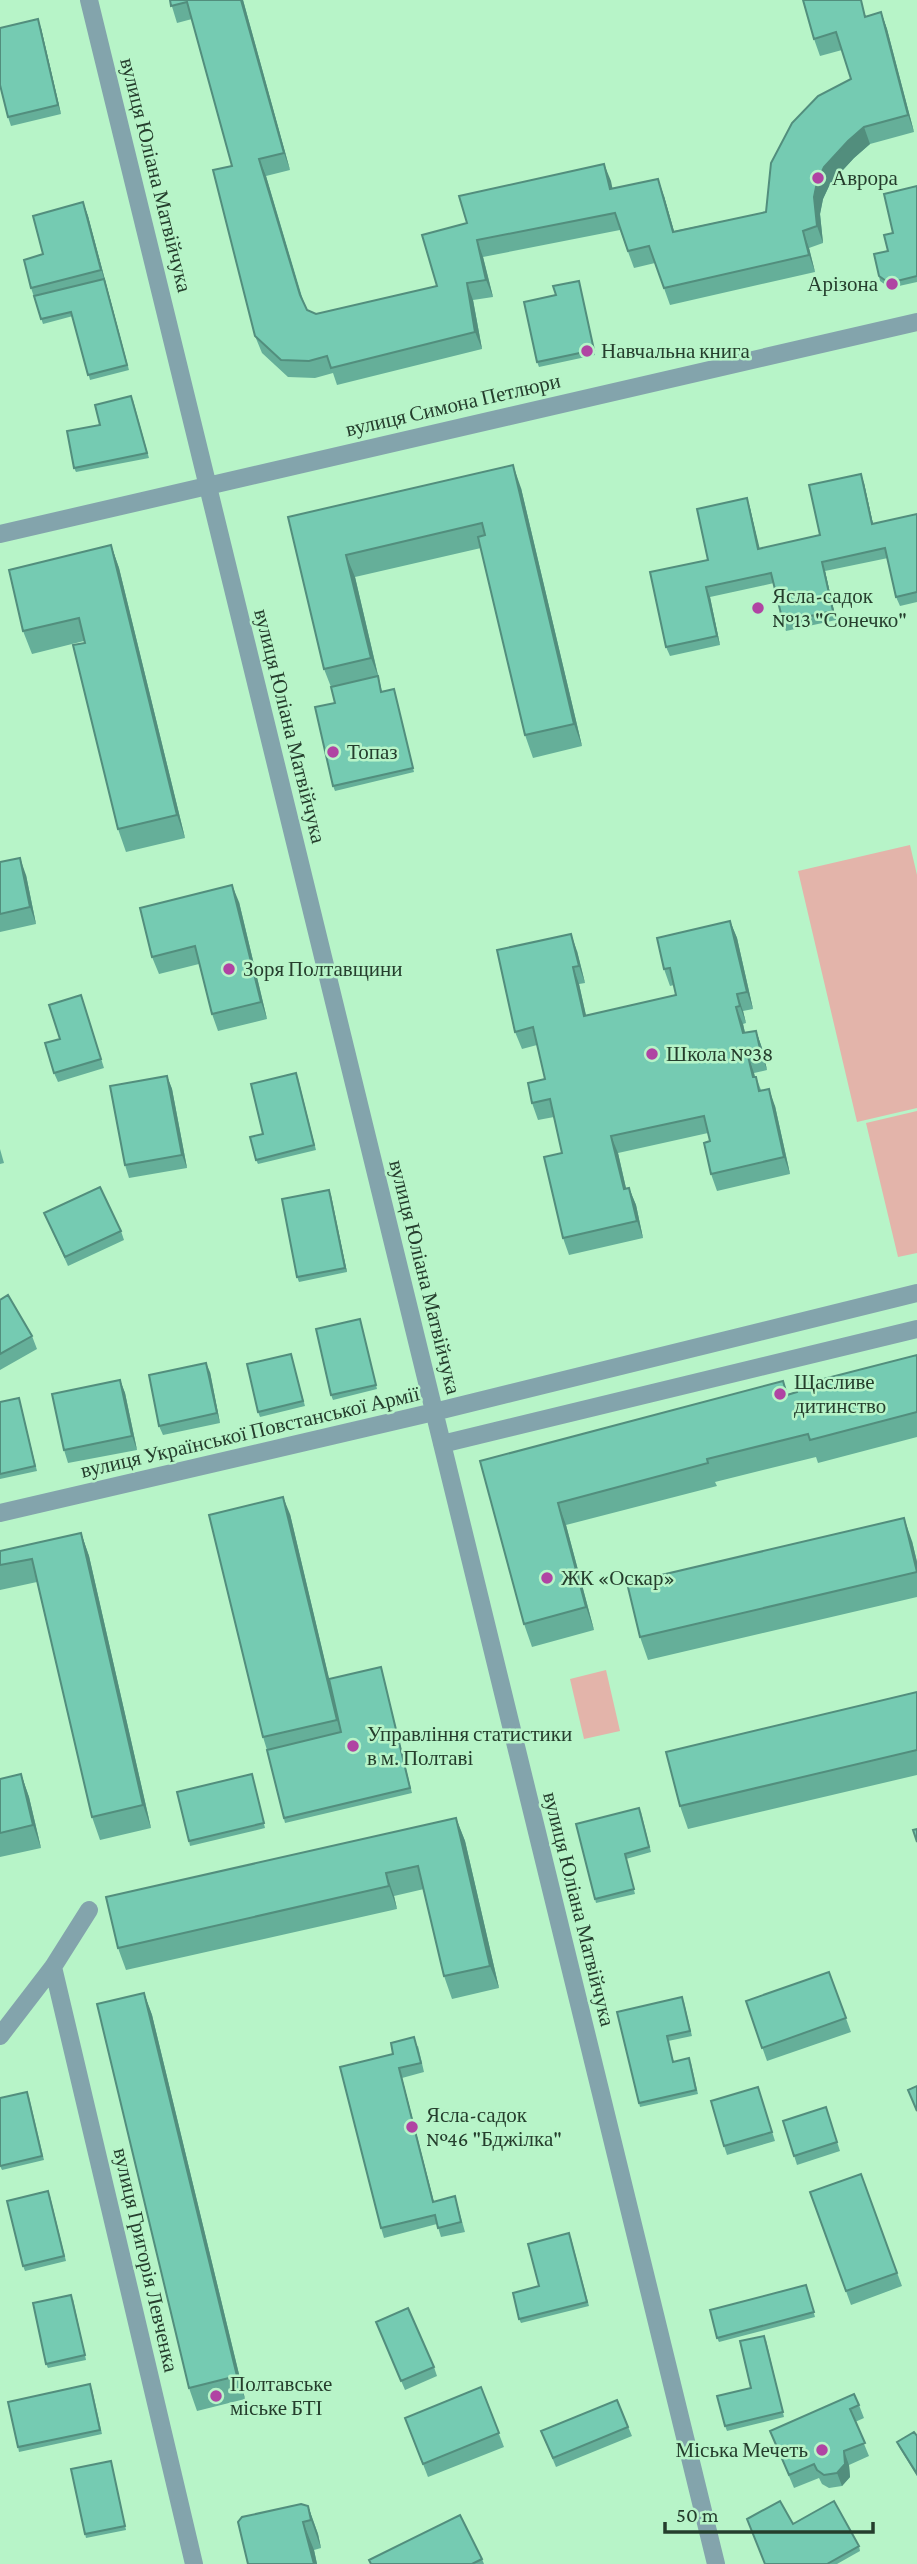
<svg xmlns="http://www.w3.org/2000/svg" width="917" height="2564" viewBox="0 0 917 2564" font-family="'Crimson Pro',serif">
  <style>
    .green { fill: #e3b4aa }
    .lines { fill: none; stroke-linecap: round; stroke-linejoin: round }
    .minor { stroke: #83a4ac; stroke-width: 18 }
    .wall { fill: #65af99 }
    .shaded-wall { fill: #528e7d }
    .building { fill: #75cbb2; stroke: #528e7d; stroke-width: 2 }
    .poi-dot { fill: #b044a3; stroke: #b7f4c8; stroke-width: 2.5 }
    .labels { text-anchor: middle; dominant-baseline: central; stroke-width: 5; stroke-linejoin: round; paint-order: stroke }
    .street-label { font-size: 21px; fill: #253e2d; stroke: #b7f4c8 }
    .poi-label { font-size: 21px; fill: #253e2d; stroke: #b7f4c8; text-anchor: start }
  </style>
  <rect width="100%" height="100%" fill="#b7f4c8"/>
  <path class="green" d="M910,845L917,875V1108L857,1122L798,871Z
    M917,1111V1253L898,1257L866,1123Z
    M606,1670L620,1731L584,1739L570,1679Z"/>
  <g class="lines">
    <path class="minor" d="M89,0L716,2564
      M0,534L917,322
      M442,1444L917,1329
      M0,1513L434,1412L917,1293
      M53,1967L194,2564
      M0,2036L53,1967L89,1910"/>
  </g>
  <path class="wall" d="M170,0H243L290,170L266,176L303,300L307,310L316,314L437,286L467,223L604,164L612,189L664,196L674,231L766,212L851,79L842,50L820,56L814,39L867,16L881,12L887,29L914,132L870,144L854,158L830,184L823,199L820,214L823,243L809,248L815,272L670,305L655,263L634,268L620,230L483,257L493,297L473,300L482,349L337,385L333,373L315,378L288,377L262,353L255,336L232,166L192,19L177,23Z
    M41,28L61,114L11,126L8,117Z
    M917,186V282L890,288L880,281L879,276L893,233Z
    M83,202L88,216L129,370L90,380L73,316L43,324L31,288L43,254Z
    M579,281L595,355L539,367L537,362L556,295Z
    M133,400L149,458L76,472L74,468L100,425Z
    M864,483L873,524L917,514V602L900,606L896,597L888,558L825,571L836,620L786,631L783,622L774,583L710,597L720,645L670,656L666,647L708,560L747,498L750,508L759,549L820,535Z
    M521,488L582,746L533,758L525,735L481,548L355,577L382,692L394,689L414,772L335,791L333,786L335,703L331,687L324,669L288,517Z
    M111,545L119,568L185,838L126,852L118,829L84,641L32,654L23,631Z
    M0,862L26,875L36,924L0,932Z
    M239,902L267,1019L218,1031L212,1014L199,964L159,974L152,957Z
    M730,921L737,938L753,1009L743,1011L746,1023L743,1024L745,1033L756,1031L762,1048L767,1070L754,1073L755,1077H756L761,1090L775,1106L790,1174L717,1191L711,1174L710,1141L708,1133L618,1153L626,1188H629L636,1205L643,1238L569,1255L563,1238L562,1153L554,1117L538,1120L532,1103L545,1079L537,1045L522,1049L515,1032L577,951L585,983L579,984L586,1016L676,995L674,985L670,986L664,969Z
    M81,995L104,1068L58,1082L54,1073L60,1039Z
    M167,1076L172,1089L187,1168L129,1178L125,1165Z
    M298,1078L316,1150L258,1164L256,1160L263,1134Z
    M0,1149L4,1163L0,1164Z
    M329,1190L347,1272L299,1282L297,1277Z
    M44,1213L121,1231L124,1240L68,1266Z
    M0,1300L32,1336L37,1349L0,1370Z
    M360,1319L377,1389L333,1400L331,1395Z
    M291,1354L305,1406L260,1417L258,1412Z
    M917,1355V1437L818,1463L816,1457L715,1482L717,1486L566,1525L594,1630L532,1647L524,1624L480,1461L783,1381L788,1394Z
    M210,1372L220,1423L163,1435L159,1426Z
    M120,1380L125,1393L137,1450L68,1463L64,1450Z
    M19,1398L37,1471L0,1479V1402Z
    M290,1514L329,1679L381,1667L412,1793L285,1823L267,1750L263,1737Z
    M81,1533L89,1556L151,1828L100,1840L92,1817L37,1582L0,1590V1551Z
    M912,1541L917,1562V1597L648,1660L640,1637Z
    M917,1692V1775L688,1829L680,1806Z
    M21,1774L29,1797L41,1848L0,1857V1779Z
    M253,1779L265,1828L190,1846L189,1841Z
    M641,1812L651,1852L626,1859L635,1894L596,1903L595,1899Z
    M456,1818L465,1841L499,1988L452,1999L444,1976L424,1889L394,1896L397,1909L126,1970L118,1948Z
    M829,1972L851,2032L767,2061L746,2001Z
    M144,1993L152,2015L245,2399L197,2411L189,2388Z
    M684,2002L692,2036L668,2041L673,2062L691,2063L698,2094L640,2107L617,2012Z
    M418,2046L424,2072L402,2078L434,2202L455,2196L465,2232L441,2237L437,2224L384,2238L381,2228L393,2054Z
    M758,2087L775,2141L727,2155L724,2146Z
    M29,2097L44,2160L2,2170L0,2166V2098Z
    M826,2107L840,2151L797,2165L783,2121Z
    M861,2174L902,2286L851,2305L810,2192Z
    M50,2196L66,2261L25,2271L23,2266Z
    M571,2238L589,2306L521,2323L519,2319L539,2286Z
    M806,2285L815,2317L719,2342L717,2338Z
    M73,2299L86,2360L48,2368L46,2364Z
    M376,2322L434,2367L437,2376L405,2390Z
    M766,2340L784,2417L727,2431L725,2426L751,2388Z
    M481,2387L504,2447L428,2477L405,2418Z
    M92,2389L102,2434L19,2452L18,2447Z
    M617,2400L632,2436L556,2467L541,2431Z
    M859,2405L864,2418L855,2422L869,2456L849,2465L850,2477L842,2486L829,2488L822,2484L819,2478L794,2488L770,2431Z
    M917,2436V2476L899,2447L897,2442Z
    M111,2461L126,2530L86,2538L85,2534Z
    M308,2506L318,2534L321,2548L314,2550L317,2564H248Z
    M793,2524L859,2546L860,2551L837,2564H765Z
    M482,2559L484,2564H371Z"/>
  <path class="shaded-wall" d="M241,0H243L290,170L284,153Z
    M881,12L887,29L914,132L908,115Z
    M38,19L41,28L61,114L58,105Z
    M864,127L870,144L854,158L830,184L823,199L820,214L823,243L817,226L814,197L817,182L824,167L848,141Z
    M259,159L266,176L306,312L300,295Z
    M604,164L611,181L616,206L610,189Z
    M658,179L664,196L679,249L673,232Z
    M83,202L88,216L129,370L104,279Z
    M803,231L809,248L815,272L809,255Z
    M477,240L483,257L493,297L486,280Z
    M467,283L473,300L482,349L475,332Z
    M513,465L521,488L582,746L574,724Z
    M861,474L864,483L875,533L872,524Z
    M747,498L750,508L762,558L758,549Z
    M111,545L119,568L185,838L177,815Z
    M346,555L355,577L383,697L378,676L371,658Z
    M822,562L825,571L836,620L833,611Z
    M706,587L710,597L720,645L717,636Z
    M20,858L26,875L36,924L30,907Z
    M232,885L239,902L267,1019L261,1002Z
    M730,921L737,938L753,1009L747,992Z
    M571,934L577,951L585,983L579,966Z
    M573,967L579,984L590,1033L584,1016Z
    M737,994L743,1011L746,1023L740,1006Z
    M736,1007L743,1024L749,1050L743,1033Z
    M756,1031L762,1048L767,1070L761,1053Z
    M748,1056L754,1073L759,1095L753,1077Z
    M167,1076L172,1089L187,1168L182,1155Z
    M769,1089L775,1106L790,1174L784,1157Z
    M611,1136L618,1153L630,1206L624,1189Z
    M629,1188L636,1205L643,1238L637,1221Z
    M329,1190L331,1195L347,1272L345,1268Z
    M206,1363L210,1372L220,1423L217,1413Z
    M120,1380L125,1393L137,1450L132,1436Z
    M283,1497L290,1514L343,1737L337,1720Z
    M558,1503L566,1525L594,1630L586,1607Z
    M904,1518L912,1541L917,1562V1573Z
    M81,1533L89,1556L151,1828L143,1805Z
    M21,1774L29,1797L41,1848L33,1825Z
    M456,1818L465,1841L499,1988L490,1966Z
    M386,1873L394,1896L397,1909L389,1886Z
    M144,1993L152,2015L245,2399L237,2376Z
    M399,2068L402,2078L436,2211L433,2202Z
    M844,2451L849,2465L850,2477L842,2486L837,2473Z
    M308,2506L318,2534L321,2548L311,2520Z
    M303,2522L314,2550L317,2564H314Z"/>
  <path class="building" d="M170,0H241L284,153L259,159L300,295L307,310L316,314L437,286L422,235L467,223L459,196L604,164L610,189L658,179L673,232L766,212L771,163L792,123L818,96L851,79L836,32L814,39L803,0H861L865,17L881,12L908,115L864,127L848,141L824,167L817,182L814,197L817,226L803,231L809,255L664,288L649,246L628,251L615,213L477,240L486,280L467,283L475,332L331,368L327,356L309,361L281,360L255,336L213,170L232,166L187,2L171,6Z
    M38,19L58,105L8,117L0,85V28Z
    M917,186V276L889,283L879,276L874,254L888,251L884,235L893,233L884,194Z
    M83,202L101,270L31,288L24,260L43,254L33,216Z
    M104,279L127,365L88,375L71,312L41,319L34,296Z
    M579,281L594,350L537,362L524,302L556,295L553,286Z
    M131,396L147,453L74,468L67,431L100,425L95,405Z
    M513,465L574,724L525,735L478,537L485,535L482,523L346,555L371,658L324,669L288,517Z
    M861,474L872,524L917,514V592L896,597L885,548L822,562L833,611L783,622L771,573L706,587L717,636L666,647L650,572L708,560L697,509L747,498L758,549L820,535L809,485Z
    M111,545L177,815L118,829L73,645L85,643L79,618L23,631L9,570Z
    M378,676L381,692L394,689L413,768L333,786L315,707L335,703L331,687Z
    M20,858L30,907L0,914V862Z
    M232,885L261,1002L212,1014L195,946L152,957L140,908Z
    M730,921L747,992L737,994L740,1006L736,1007L743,1033L756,1031L761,1053L748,1056L753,1077H756L759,1091L769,1089L784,1157L711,1174L704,1143L710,1141L704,1116L611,1136L624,1189L629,1188L637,1221L563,1238L544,1157L562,1153L550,1099L532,1103L528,1083L545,1079L533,1027L515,1032L497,950L571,934L579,966L573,967L584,1016L676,995L670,968L664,969L657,938Z
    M81,995L101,1059L54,1073L45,1043L60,1039L49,1005Z
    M296,1073L314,1145L256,1160L250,1137L263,1134L251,1084Z
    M167,1076L182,1155L125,1165L110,1086Z
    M100,1187L121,1231L65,1257L44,1213Z
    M329,1190L345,1268L297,1277L282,1199Z
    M8,1295L32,1336L0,1354V1300Z
    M360,1319L376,1385L331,1395L316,1329Z
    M291,1354L303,1401L258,1412L247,1364Z
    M917,1355V1412L810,1440L808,1434L707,1459L708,1463L558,1503L586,1607L524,1624L480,1461L783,1381L787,1395L797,1392L796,1386Z
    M206,1363L217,1413L159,1426L149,1375Z
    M120,1380L132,1436L64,1450L52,1394Z
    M19,1398L35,1466L0,1474V1402Z
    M283,1497L337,1720L263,1737L209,1515Z
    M904,1518L917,1572L640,1637L627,1583Z
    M81,1533L143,1805L92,1817L32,1559L0,1565V1551Z
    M381,1667L410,1788L284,1818L267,1750L341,1732L329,1679Z
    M917,1692V1750L680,1806L666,1752Z
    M21,1774L33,1825L0,1833V1779Z
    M252,1774L264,1823L189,1841L177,1792Z
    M639,1808L649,1847L625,1854L634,1889L595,1899L576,1824Z
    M456,1818L490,1966L444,1976L418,1866L386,1873L389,1886L118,1948L106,1897Z
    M917,1829V1842L913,1830Z
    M829,1972L846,2018L762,2048L746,2001Z
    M144,1993L237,2376L189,2388L97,2004Z
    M682,1997L690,2031L667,2036L673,2062L689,2058L696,2090L639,2103L617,2012Z
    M414,2037L421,2063L399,2068L433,2202L455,2196L461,2222L438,2228L435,2215L381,2228L340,2067L393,2054L391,2043Z
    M917,2086V2111L908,2090Z
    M758,2087L772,2132L724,2146L711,2101Z
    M27,2092L42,2156L0,2166V2098Z
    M826,2107L837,2142L794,2156L783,2121Z
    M861,2174L897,2273L846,2291L810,2192Z
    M48,2191L64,2256L23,2266L7,2201Z
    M569,2233L587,2302L519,2319L513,2293L539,2286L528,2244Z
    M806,2285L814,2312L717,2338L710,2310Z
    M71,2295L85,2355L46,2364L33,2303Z
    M408,2308L434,2367L401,2381L376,2322Z
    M764,2336L783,2412L725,2426L717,2396L751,2388L740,2341Z
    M90,2384L100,2430L18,2447L8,2402Z
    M481,2387L499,2433L423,2464L405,2418Z
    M854,2394L859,2405L850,2409L865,2443L844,2451L845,2464L837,2473L824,2475L817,2470L814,2464L789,2475L770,2431Z
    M617,2400L628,2427L553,2458L541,2431Z
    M914,2432L917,2436V2474L897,2442Z
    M111,2461L125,2526L85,2534L71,2469Z
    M780,2501L793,2524L834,2501L859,2546L827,2564H765L747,2519Z
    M301,2504L308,2506L311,2520L303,2522L314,2564H248L238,2522L242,2517Z
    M460,2515L482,2559L472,2564H371L369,2560Z"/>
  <g class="poi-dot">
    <circle cx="818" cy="178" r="7"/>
    <circle cx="892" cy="284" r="7"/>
    <circle cx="587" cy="351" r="7"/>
    <circle cx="758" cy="608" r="7"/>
    <circle cx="333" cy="752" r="7"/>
    <circle cx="229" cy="969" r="7"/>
    <circle cx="652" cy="1054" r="7"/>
    <circle cx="780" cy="1394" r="7"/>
    <circle cx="547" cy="1578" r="7"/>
    <circle cx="353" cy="1746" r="7"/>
    <circle cx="412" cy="2127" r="7"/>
    <circle cx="216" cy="2396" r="7"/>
    <circle cx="822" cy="2450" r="7"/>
  </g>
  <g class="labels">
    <g class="street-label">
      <text transform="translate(156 175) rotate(76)">вулиця Юліана Матвійчука</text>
      <text transform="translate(453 405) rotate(-13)">вулиця Симона Петлюри</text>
      <text transform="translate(290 726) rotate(76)">вулиця Юліана Матвійчука</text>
      <text transform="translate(425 1277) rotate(76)">вулиця Юліана Матвійчука</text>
      <text transform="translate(250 1432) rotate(-13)">вулиця Української Повстанської Армії</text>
      <text transform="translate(579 1909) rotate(76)">вулиця Юліана Матвійчука</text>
      <text transform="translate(146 2260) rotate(77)">вулиця Григорія Левченка</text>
    </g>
    <g class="poi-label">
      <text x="832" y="178">Аврора</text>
      <text x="878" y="284" text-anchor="end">Арізона</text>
      <text x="601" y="351">Навчальна книга</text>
      <text x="772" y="596">Ясла-садок<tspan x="772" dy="24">№13 "Сонечко"</tspan></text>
      <text x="347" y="752">Топаз</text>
      <text x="243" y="969">Зоря Полтавщини</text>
      <text x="666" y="1054">Школа №38</text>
      <text x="794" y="1382">Щасливе<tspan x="794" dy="24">дитинство</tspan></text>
      <text x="561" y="1578">ЖК «Оскар»</text>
      <text x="367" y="1734">Управління статистики<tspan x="367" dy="24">в м. Полтаві</tspan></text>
      <text x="426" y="2115">Ясла-садок<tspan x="426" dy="24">№46 "Бджілка"</tspan></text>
      <text x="230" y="2384">Полтавське<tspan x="230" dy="24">міське БТІ</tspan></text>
      <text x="808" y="2450" text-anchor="end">Міська Мечеть</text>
    </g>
  </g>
  <path d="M665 2522v10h208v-10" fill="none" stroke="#253e2d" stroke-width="3.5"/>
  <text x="676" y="2522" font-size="21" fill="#253e2d" stroke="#b7f4c8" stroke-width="5" paint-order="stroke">50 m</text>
</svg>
